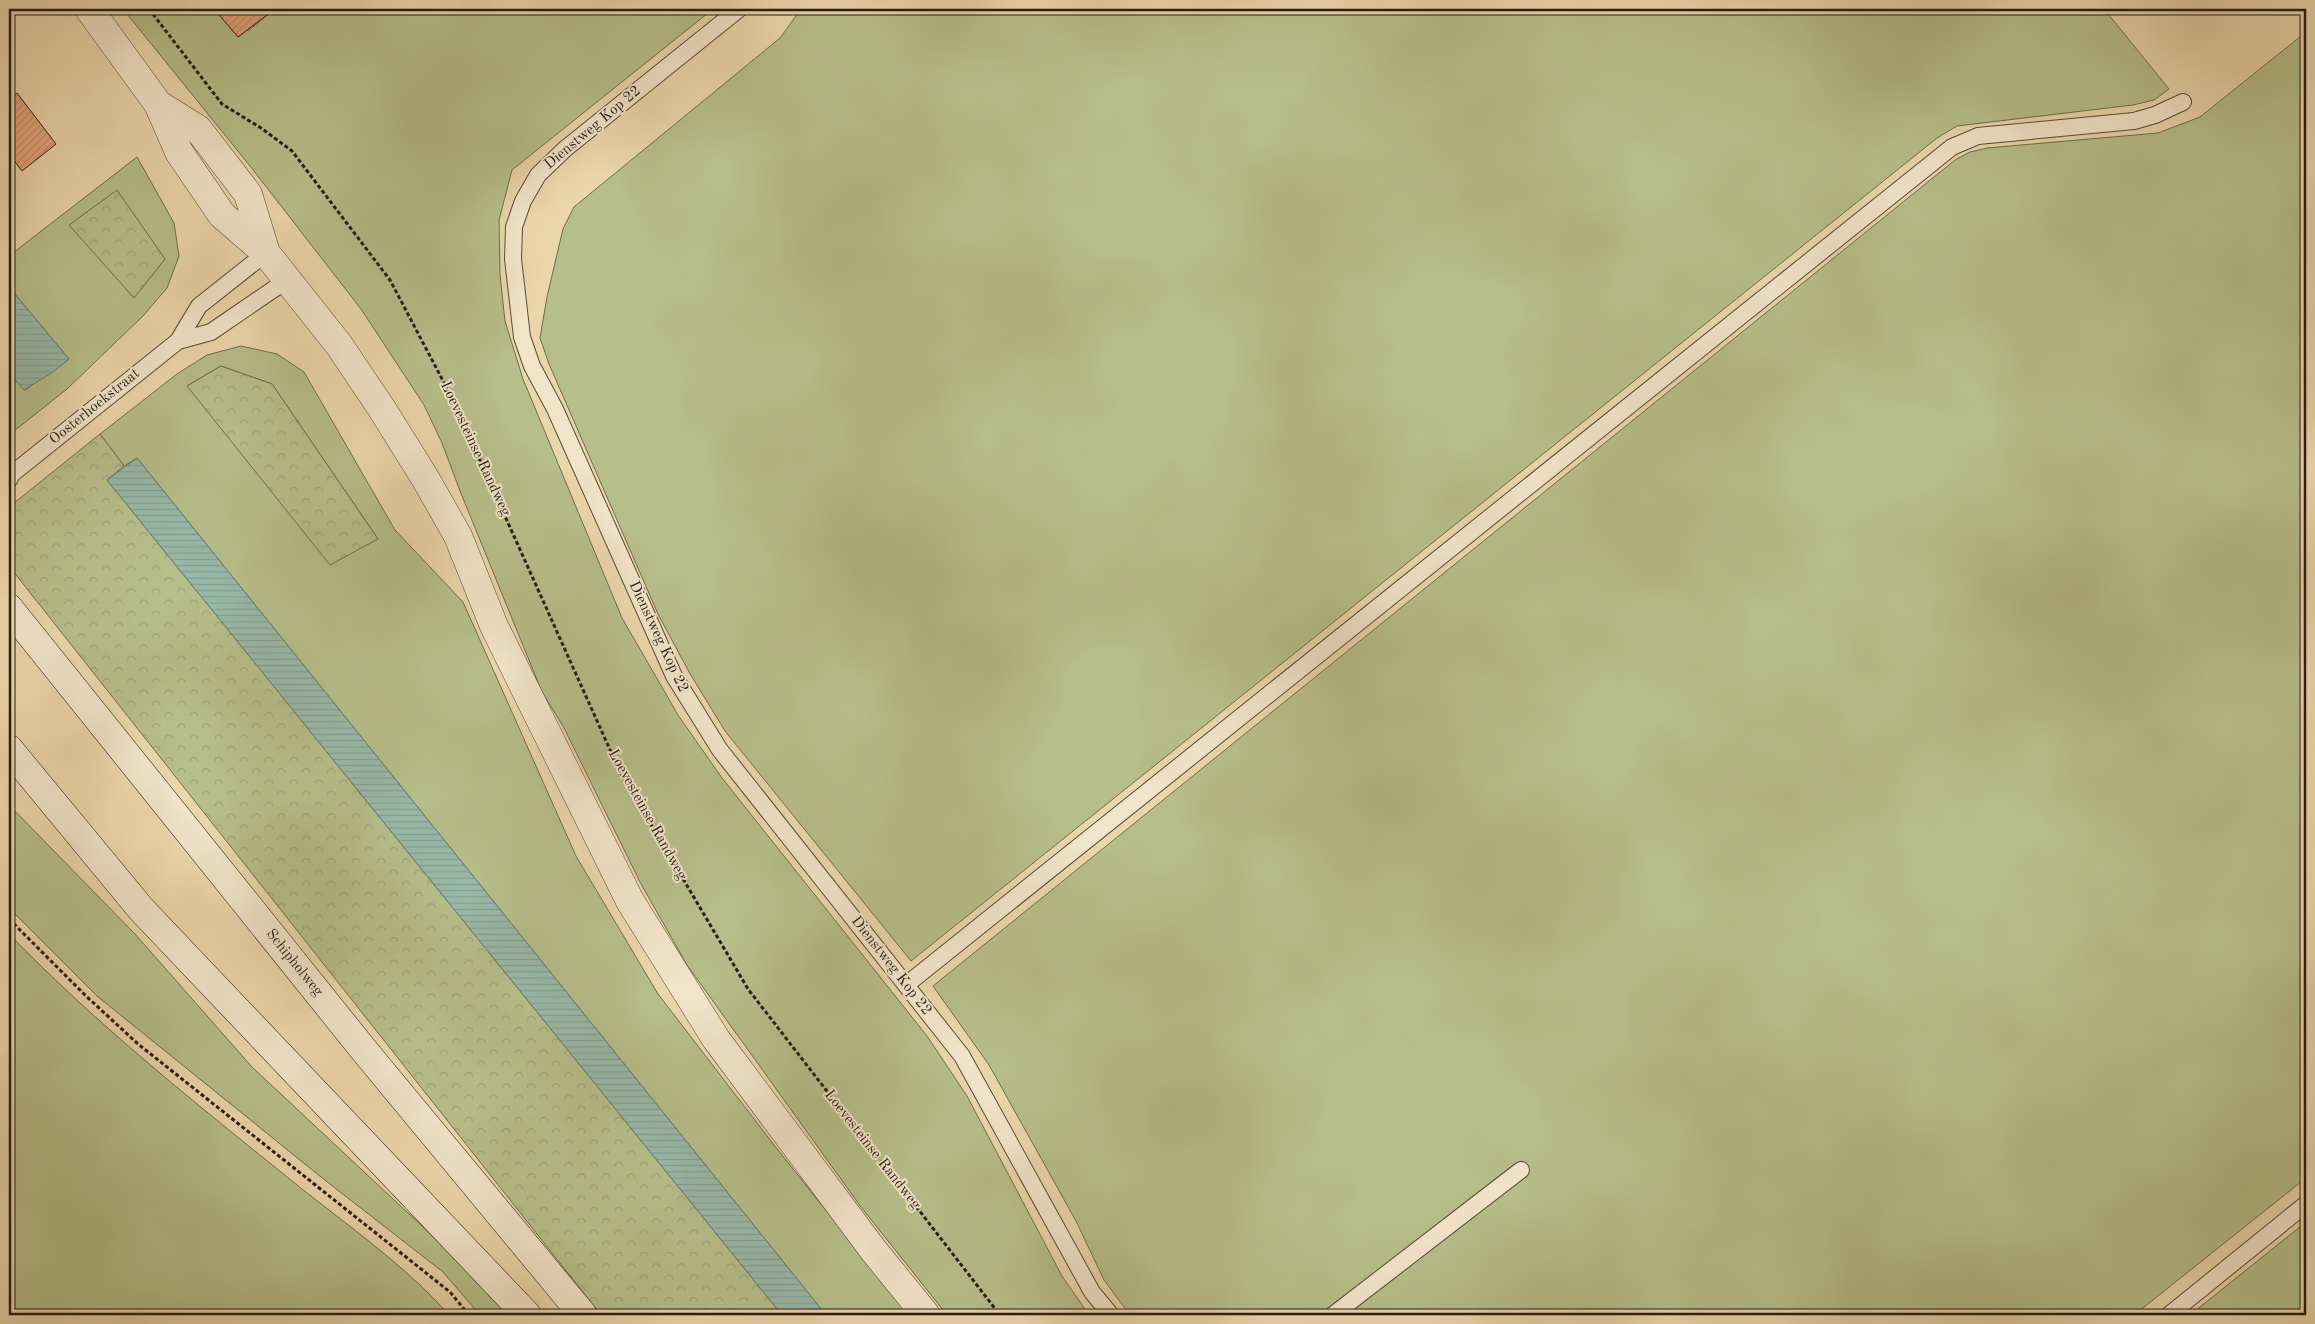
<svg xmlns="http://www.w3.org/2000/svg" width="2315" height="1324" viewBox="0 0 2315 1324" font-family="'Old Standard TT',serif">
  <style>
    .green { fill: #b6be89; stroke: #6e6c4f; fill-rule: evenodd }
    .forest { fill: url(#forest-crowns); stroke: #6e6c4f }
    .water { fill: url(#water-rules); stroke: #6b7a6e }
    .building { fill: url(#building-hatch); stroke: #271b15 }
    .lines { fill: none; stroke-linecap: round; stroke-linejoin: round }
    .service-casing { stroke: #584a3a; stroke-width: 18 }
    .tertiary-casing { stroke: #584a3a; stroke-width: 29 }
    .secondary-casing { stroke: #271b15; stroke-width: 29 }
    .path { stroke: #271b15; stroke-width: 3; stroke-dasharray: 4 2.5; stroke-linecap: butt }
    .service { stroke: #f2e4c8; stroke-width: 16 }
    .tertiary { stroke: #f2e4c8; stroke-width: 28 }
    .secondary { stroke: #f2e4c8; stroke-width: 28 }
    .labels { text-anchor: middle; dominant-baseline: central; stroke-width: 4; stroke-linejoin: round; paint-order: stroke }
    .street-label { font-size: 15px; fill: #271b15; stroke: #f2e4c8 }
  </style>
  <defs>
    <pattern id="forest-crowns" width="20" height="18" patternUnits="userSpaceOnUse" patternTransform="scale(1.25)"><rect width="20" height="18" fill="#b6be89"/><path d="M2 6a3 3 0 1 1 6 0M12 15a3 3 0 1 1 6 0" fill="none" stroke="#9ca375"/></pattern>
    <pattern id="water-rules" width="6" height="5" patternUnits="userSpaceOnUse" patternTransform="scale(1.25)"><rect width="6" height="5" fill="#98b9a9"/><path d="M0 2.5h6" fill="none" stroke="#839e91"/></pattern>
    <pattern id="building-hatch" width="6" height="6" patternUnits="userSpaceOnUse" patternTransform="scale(1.25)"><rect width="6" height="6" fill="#e4a57a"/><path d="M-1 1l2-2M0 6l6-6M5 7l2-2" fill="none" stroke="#c48d69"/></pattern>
  </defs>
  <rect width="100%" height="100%" fill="#ebd6aa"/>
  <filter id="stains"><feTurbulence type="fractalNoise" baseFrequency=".004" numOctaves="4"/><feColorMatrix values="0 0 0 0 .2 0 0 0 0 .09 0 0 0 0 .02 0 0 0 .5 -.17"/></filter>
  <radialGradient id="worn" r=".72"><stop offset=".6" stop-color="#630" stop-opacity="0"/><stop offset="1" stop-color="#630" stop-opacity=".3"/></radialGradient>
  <path class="green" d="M123,9H229L248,31L275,9H713L512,170L499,220L500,275L505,321L523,379L622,618L678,715L722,778L927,1036L967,1096L1062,1276L1089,1315H947L861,1207L687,965L641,884L563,726L542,692L460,491L442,443L424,405L361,309L250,166Z
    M801,9H2104L2169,89L2154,100L2133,105L1957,126L1937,138L911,961L725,731L689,672L658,614L549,364L540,338L547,297L563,229L574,207L780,38Z
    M2306,32V1178L2134,1315H1130L1104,1280L1076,1221L989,1065L933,986L1955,160L1970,152L1987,148L2158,133L2200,117Z
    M137,157L174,223L179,256L167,288L143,316L67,389L9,435V373L25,390L69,359L9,287V256Z
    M241,346L277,354L304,372L395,530L463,602L576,856L658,994L774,1145L909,1315H826L137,458L124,466L100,434L177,374L207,355ZM221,366L272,384L378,539L187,386Z
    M9,805L135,934L252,1067L470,1271L510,1315H480L443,1272L326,1181L97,996L9,908Z
    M9,934C98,1026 198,1105 297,1185C347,1225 407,1267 449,1315H9Z
    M2306,1222V1315H2190Z"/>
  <path class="forest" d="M117,190L165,259L134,298L69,225Z
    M221,366L272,384L378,539L330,565L187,386Z
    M100,434L124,466L107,480L782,1315H601L9,566V507Z"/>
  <path class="water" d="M9,287L69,359L53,372L24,390L9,373Z
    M137,458L826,1315H782L107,480Z"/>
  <path class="building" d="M214,9H275L238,37Z
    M17,93L56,144L22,171L9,154V100Z"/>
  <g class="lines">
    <g class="service-casing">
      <path id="service" d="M739,9L565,149L538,175L523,201L514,227L513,259L522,337L532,366L555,409L674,676L720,750L962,1056L1092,1292L1111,1315
        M178,341L211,332L287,280
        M9,480L12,474L178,341L199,306L266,253
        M906,985L1952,147L1978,136L2134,121L2155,115L2183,102
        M1333,1315L1521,1170
        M2169,1315L2306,1204"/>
    </g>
    <g class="tertiary-casing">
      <path id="tertiary" d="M89,9L158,104L179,152L222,215L266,253L339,345L382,409L425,478L458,536L494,626L630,901L716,1039L874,1251L926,1315
        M158,104L198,129L248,194L266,253"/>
    </g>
    <g class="secondary-casing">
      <path id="secondary" d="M9,608L363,1049L583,1315
        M9,749L141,909L527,1315"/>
    </g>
    <path class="path" d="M149,9L222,104L261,128L292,151L390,280L451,396L620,772L748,989L1000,1315
      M9,919L86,996L138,1044L450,1292L469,1315"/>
    <use href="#service" class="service"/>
    <use href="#tertiary" class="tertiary"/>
    <use href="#secondary" class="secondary"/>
  </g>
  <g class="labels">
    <g class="street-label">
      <text transform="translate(593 128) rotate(-40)">Dienstweg Kop 22</text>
      <text transform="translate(95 407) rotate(-39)">Oosterhoekstraat</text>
      <text transform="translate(475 449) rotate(65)">Loevesteinse Randweg</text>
      <text transform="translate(658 637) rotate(65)">Dienstweg Kop 22</text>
      <text transform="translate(647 815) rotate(61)">Loevesteinse Randweg</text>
      <text transform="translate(294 963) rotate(51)">Schipholweg</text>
      <text transform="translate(891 966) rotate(52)">Dienstweg Kop 22</text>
      <text transform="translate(872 1150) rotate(52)">Loevesteinse Randweg</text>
    </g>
  </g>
  <rect width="2315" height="1324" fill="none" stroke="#ebd6aa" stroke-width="30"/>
  <rect x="10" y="10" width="2295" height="1304" fill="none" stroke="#271b15" stroke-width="2.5"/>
  <rect x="15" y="15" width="2285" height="1294" fill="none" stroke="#271b15"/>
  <rect width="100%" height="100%" filter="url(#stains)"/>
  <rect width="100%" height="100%" fill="url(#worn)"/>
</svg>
